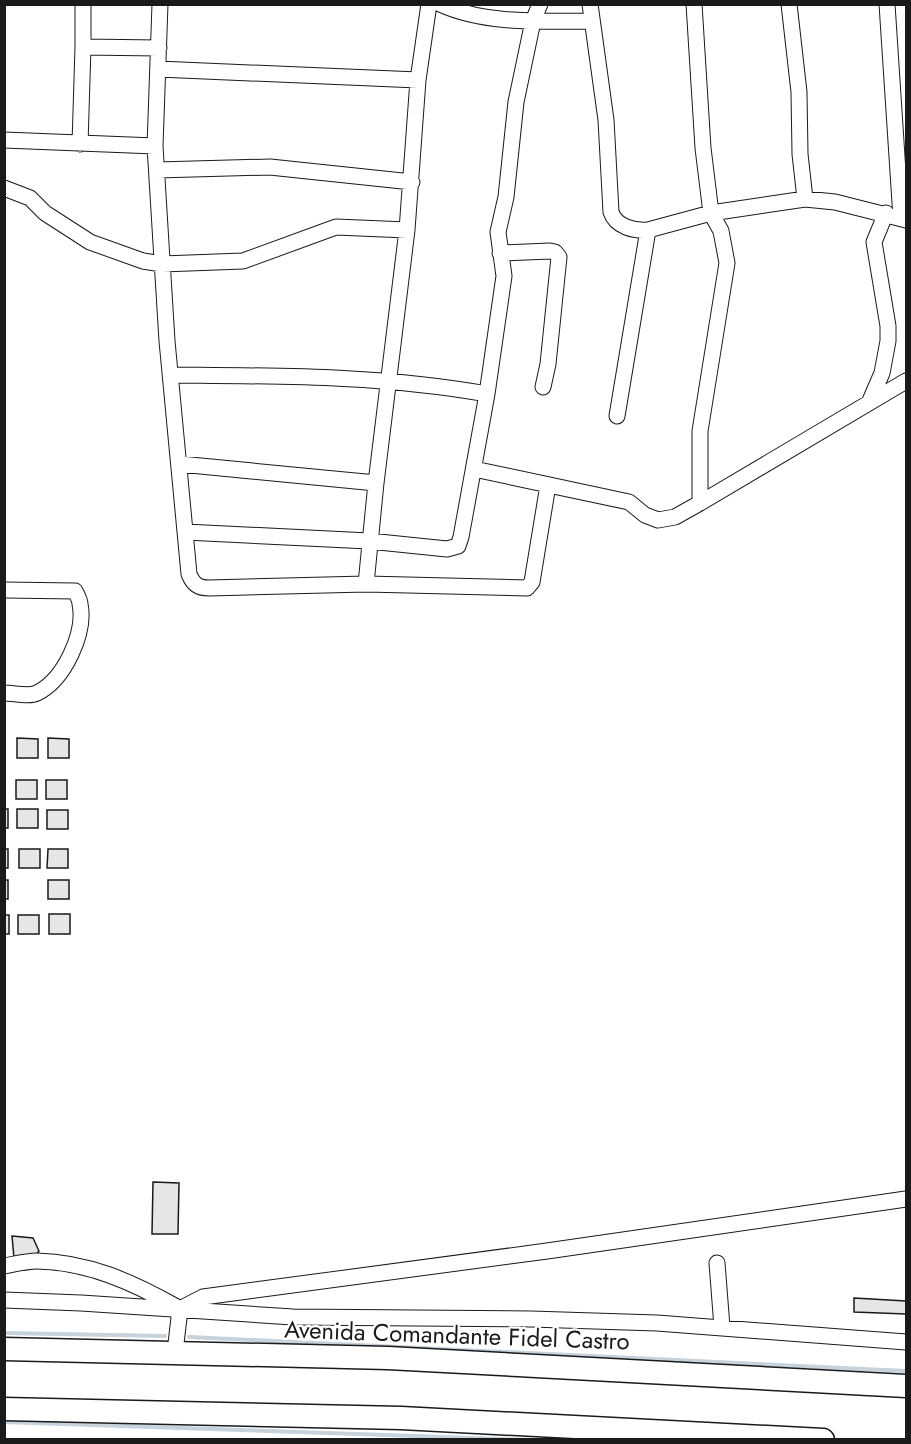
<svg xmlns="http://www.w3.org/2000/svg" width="911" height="1444" viewBox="0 0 911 1444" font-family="Jost,sans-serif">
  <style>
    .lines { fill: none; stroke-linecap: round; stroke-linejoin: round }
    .stream { stroke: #c6d2dc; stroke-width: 4 }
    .building { fill: #e6e6e6; stroke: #1a1a1a; stroke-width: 1.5 }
    .minor-casing { stroke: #1a1a1a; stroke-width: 17 }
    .highway-casing { stroke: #1a1a1a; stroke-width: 25 }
    .minor { stroke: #fff; stroke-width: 15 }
    .highway { stroke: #fff; stroke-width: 22 }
    .labels { text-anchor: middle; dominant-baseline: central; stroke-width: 4.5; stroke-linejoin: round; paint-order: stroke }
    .street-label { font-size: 24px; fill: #1a1a1a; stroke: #fff }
  </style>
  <rect width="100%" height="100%" fill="#fff"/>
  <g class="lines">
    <path class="stream" d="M4,1333L165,1336
      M189,1337L906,1371
      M4,1422L532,1440"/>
  </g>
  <path class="building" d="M17,738L38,739V758H17Z
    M48,738L69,739V758H48Z
    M16,780H37V799H16Z
    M46,780H67V799H46Z
    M4,809H8V828H4Z
    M17,809H38V828H17Z
    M47,810H68V829H47Z
    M4,849H8V868H4Z
    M19,849H40V868H19Z
    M48,849H68V868H47Z
    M4,880H8V899H4Z
    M48,880H69V899H48Z
    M49,914H70V934H49Z
    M4,915H9V934H4Z
    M18,915H39V934H18Z
    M153,1182L179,1183L178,1234H152Z
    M12,1236L33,1238L39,1251L32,1259L14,1258Z
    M854,1298L906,1301V1314L854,1312Z"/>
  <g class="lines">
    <g class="minor-casing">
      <path id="minor" d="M83,4V47L159,48
        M160,4L155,146L167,341L189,574C193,584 198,588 209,588L366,584L527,588L532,582L548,485
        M440,4C486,25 543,21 592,21
        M590,4L606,120L611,212C616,227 634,231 648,230L711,213L805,199L835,202L906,220
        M694,4L703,148L711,213L721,231L727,263L700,431V503
        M789,4L799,92L800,154L805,199
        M887,4L901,218
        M158,69L418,80
        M4,140L155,146
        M80,144L83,47
        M157,170L270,167L412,182
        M4,188L30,198L45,213L90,242L143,261L162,264L243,261L336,227L407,230
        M500,253L550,251L555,252L559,257L548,364L543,387
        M170,375C277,376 382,375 487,394
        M869,403L882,373L888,341V326L874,242L886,213
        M617,416L648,230
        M180,464L376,483
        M474,469L629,502L645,515L658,520L675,517L700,503L906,381
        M185,532L369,541L447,549L458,546L461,537L487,394L504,276L498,232L506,197L516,102L533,21L540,4
        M366,584L376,483L407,230L418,80L429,4
        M4,590L75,591C77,595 80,600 80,604C86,633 64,680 37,693C29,697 14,693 4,693
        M717,1263L722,1327
        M4,1266C15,1264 27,1261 37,1261C88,1262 132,1282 175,1306
        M4,1300L81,1303L293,1317L531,1319L657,1323L906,1342
        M180,1309L203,1297L547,1251L906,1199
        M175,1352L180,1309"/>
    </g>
    <g class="highway-casing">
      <path id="highway" d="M4,1349L388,1358L906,1386
        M4,1409L401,1418L823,1440"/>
    </g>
    <use href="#minor" class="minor"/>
    <use href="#highway" class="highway"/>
  </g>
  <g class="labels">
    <g class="street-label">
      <text transform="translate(457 1335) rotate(2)">Avenida Comandante Fidel Castro</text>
    </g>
  </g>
  <rect width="911" height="1444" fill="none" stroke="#1a1a1a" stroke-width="12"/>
</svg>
